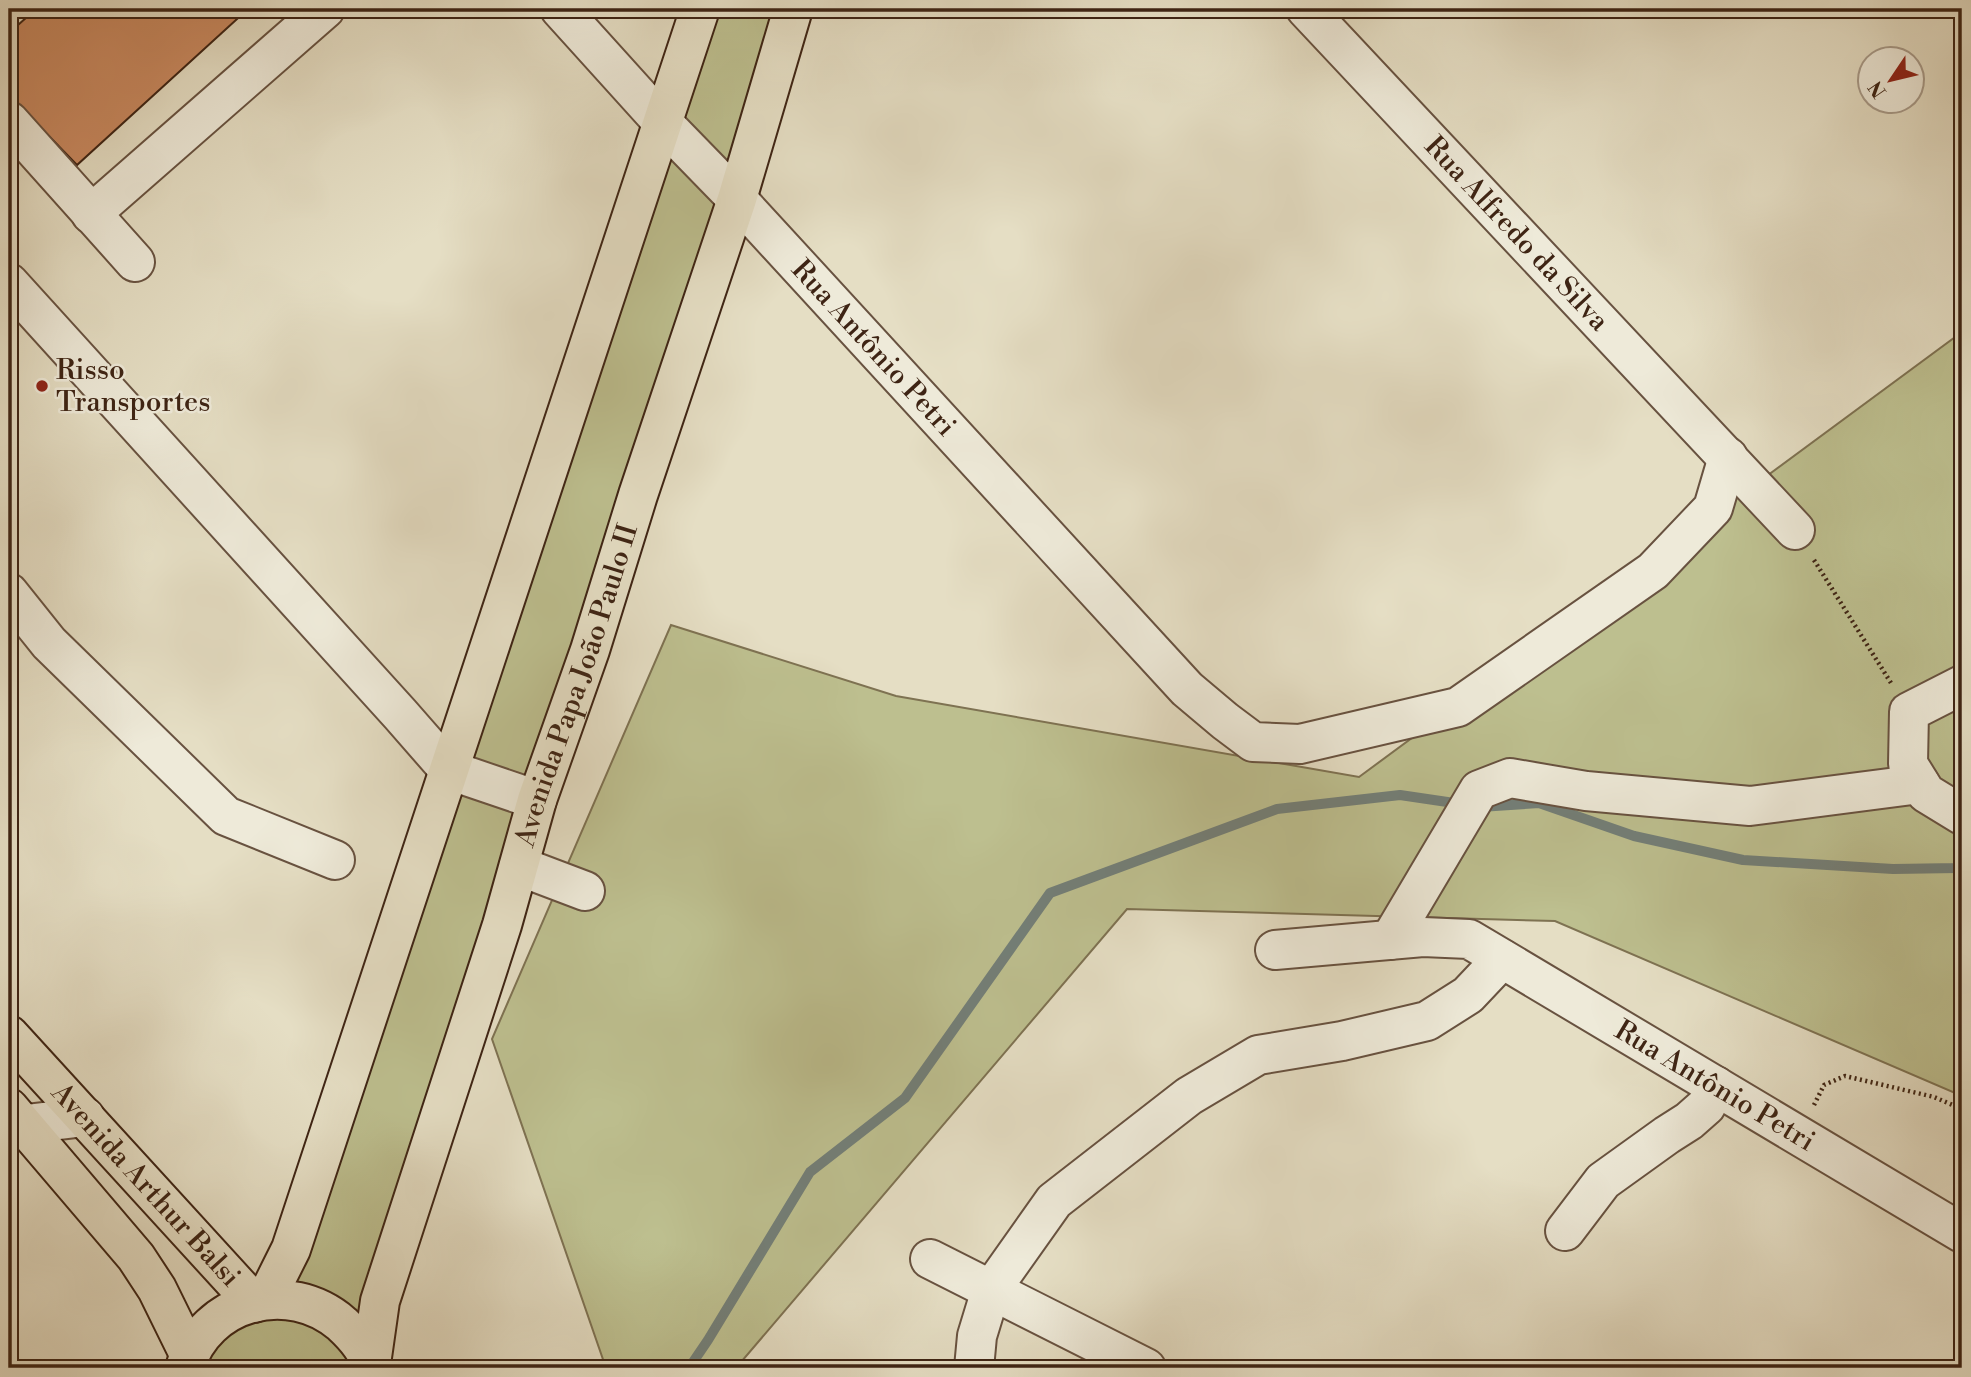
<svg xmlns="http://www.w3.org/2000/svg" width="1971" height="1377" viewBox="0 0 1971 1377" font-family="'Libre Bodoni',serif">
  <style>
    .green { fill: #bdbf8f; stroke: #7e7252; stroke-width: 2 }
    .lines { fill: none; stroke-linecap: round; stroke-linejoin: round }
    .stream { stroke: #737f78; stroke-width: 10 }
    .building { fill: #c98960; stroke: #3e2414; stroke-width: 2 }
    .minor-casing { stroke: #685240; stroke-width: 42 }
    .major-casing { stroke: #3e2414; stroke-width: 42 }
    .path { stroke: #3e2414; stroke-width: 4.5; stroke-dasharray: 2 3.5; stroke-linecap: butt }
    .minor { stroke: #eeead9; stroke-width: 38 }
    .major { stroke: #e5dec4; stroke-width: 38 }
    .poi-dot { fill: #8f2418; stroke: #eeead9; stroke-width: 2.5 }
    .labels { text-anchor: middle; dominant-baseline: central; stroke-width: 5; stroke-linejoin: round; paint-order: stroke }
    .street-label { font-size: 28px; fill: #3e2414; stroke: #eeead9 }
    .poi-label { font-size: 28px; fill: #3e2414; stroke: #eeead9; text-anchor: start }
  </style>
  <rect width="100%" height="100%" fill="#e5dec4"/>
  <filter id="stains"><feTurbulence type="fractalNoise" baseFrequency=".00286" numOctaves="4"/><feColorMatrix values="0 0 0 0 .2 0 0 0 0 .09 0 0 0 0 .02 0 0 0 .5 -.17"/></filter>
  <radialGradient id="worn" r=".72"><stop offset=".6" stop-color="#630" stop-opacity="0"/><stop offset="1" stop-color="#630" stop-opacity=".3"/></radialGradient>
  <path class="green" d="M705,9H789L735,192L668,123Z
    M664,131L733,200L536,796L454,769Z
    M1962,332V1096L1555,921L1127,909L736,1368H606L492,1039L671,625L896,696L1359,777Z
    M452,776L533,802L368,1332L288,1281Z
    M253,1312L314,1317L360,1368H192Z"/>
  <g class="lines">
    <path class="stream" d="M1480,807L1539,803L1634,836L1743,860L1893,869L1958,868L1962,867
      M689,1368L708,1340L810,1172L905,1098L1050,893L1277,809L1400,795L1461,804"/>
  </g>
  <path class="building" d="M36,9H248L77,165L9,95V33Z"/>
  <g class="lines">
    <g class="minor-casing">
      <g id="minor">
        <path id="s1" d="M560,9L663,123L737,199L1187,689L1225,721L1253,742L1300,744L1458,707L1653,571L1713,508L1728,457"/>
        <path id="s2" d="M1306,9L1795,530"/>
        <path d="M9,121L135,262"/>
        <path d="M91,214L325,9"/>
        <path d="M9,283L400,714L449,770L537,800"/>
        <path d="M9,593L49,643L226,816L335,860"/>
        <path d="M1962,685L1909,712L1908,764L1926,793L1962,815"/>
        <path d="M519,866L585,891"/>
        <path d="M1390,940L1479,790L1510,778L1586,791L1750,806L1920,784"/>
        <path id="s3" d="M1275,950L1423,937L1469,939L1962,1233"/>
        <path d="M9,1126L85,1117"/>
        <path d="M1565,1231L1603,1181L1667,1135L1689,1121L1706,1106L1716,1086"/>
        <path d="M930,1259L1146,1368"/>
        <path d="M974,1368L977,1336L991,1290L1054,1201L1189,1096L1258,1055L1342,1041L1427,1021L1468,995L1502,959"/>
      </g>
    </g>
    <g class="major-casing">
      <g id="major">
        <path id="s4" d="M9,1035L254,1303"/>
        <path d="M9,1108L136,1257L157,1289L189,1354"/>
        <path d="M266,1299L291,1249L700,9"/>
        <path id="s5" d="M371,1364L380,1301L502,925L537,800L590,650L638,495L737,199L793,9"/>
        <path d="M185,1368C205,1300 289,1278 342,1324C355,1336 368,1351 372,1368"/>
      </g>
    </g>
    <path class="path" d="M1814,560L1891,683
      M1814,1105L1824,1085L1845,1076L1934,1097L1962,1109"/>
    <use href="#minor" class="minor"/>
    <use href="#major" class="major"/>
  </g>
  <circle class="poi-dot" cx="42" cy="386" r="7"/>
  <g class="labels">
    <g class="street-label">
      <text stroke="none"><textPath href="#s2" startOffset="308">Rua Alfredo da Silva</textPath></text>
      <text stroke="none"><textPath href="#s1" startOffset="462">Rua Antônio Petri</textPath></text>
      <text stroke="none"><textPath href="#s5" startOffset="710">Avenida Papa João Paulo II</textPath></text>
      <text stroke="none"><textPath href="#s3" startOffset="481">Rua Antônio Petri</textPath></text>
      <text stroke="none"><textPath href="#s4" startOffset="203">Avenida Arthur Balsi</textPath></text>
    </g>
    <g class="poi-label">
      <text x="56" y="370">Risso<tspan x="56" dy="32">Transportes</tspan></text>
    </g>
  </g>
  <rect width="1971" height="1377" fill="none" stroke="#e5dec4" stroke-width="35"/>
  <rect x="10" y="10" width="1950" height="1356" fill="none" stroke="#3e2414" stroke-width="3.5"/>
  <rect x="18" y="18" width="1936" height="1342" fill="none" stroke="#3e2414" stroke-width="2"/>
  <g transform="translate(1891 80) rotate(235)"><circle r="33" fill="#eeead9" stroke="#a89b8a" stroke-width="2"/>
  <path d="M0-5L12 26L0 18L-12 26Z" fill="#8f2418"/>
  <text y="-10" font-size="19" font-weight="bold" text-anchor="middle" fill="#3e2414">N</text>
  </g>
  <rect width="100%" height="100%" filter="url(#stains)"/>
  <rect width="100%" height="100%" fill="url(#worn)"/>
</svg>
